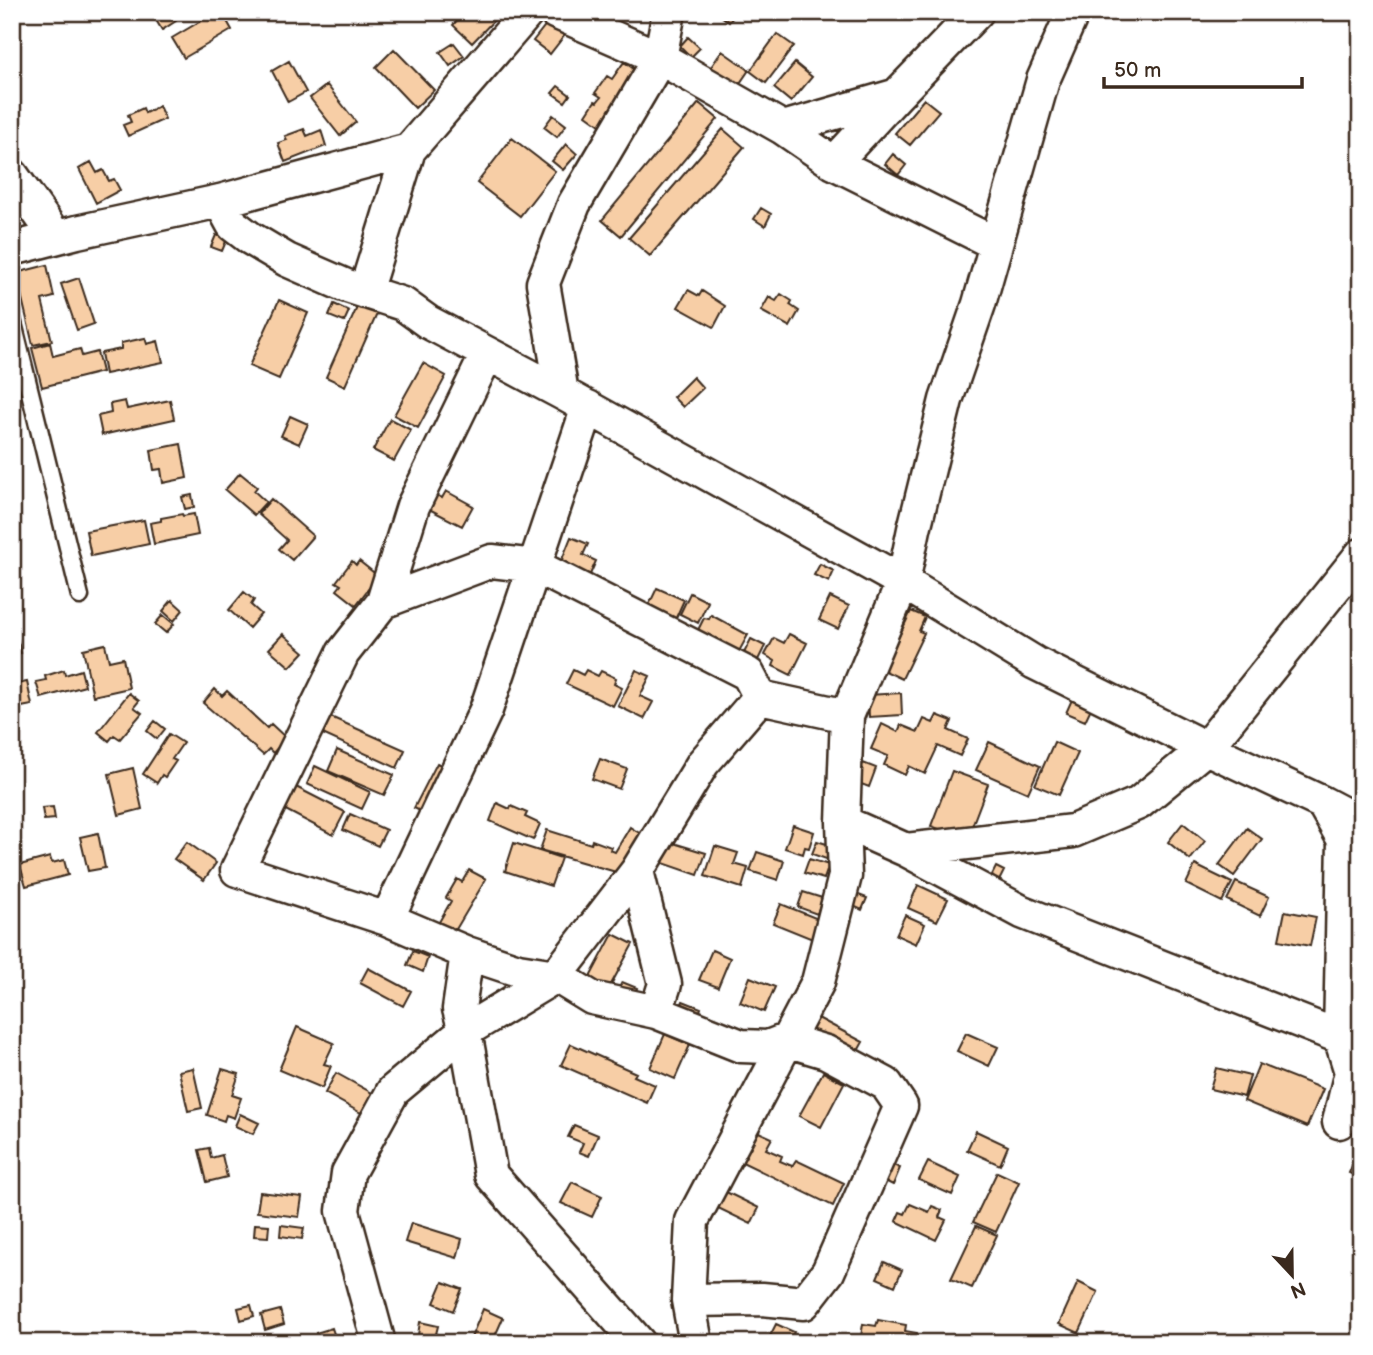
<svg xmlns="http://www.w3.org/2000/svg" width="1373" height="1355" viewBox="0 0 1373 1355" font-family="'Balsamiq Sans',sans-serif">
  <style>
    .building { fill: #f7cea6; stroke: #3b2a1e; stroke-width: 2 }
    .lines { fill: none; stroke-linecap: round; stroke-linejoin: round }
    .service-casing { stroke: #3b2a1e; stroke-width: 21 }
    .minor-casing { stroke: #3b2a1e; stroke-width: 37 }
    .service { stroke: #fff; stroke-width: 16 }
    .minor { stroke: #fff; stroke-width: 32 }
  </style>
  <rect width="100%" height="100%" fill="#fff"/>
  <filter id="ink" filterUnits="userSpaceOnUse"><feTurbulence type="fractalNoise" baseFrequency=".0143" numOctaves="2"/><feDisplacementMap in="SourceGraphic" scale="14" xChannelSelector="R" yChannelSelector="G"/><feConvolveMatrix kernelMatrix="1 2 1 2 8 2 1 2 1" color-interpolation-filters="sRGB"/></filter>
  <g filter="url(#ink)">
    <path class="building" d="M151,12H170L176,21L162,30Z
      M216,12H222L232,30L184,58L172,38Z
      M464,12H498L500,14L472,43L453,25Z
      M716,12H737L729,22Z
      M551,18L568,31L550,54L533,41Z
      M777,34L794,46L766,83L750,71Z
      M688,37L700,48L691,57L680,46Z
      M454,43L464,56L450,66L440,52Z
      M394,49L434,90L415,108L376,67Z
      M722,51L749,70L738,86L711,67Z
      M289,61L306,92L288,102L272,71Z
      M624,62L641,74L603,127L586,115L595,101L597,102L601,97L595,93L607,76L612,79Z
      M795,63L812,77L791,102L774,88Z
      M327,85L356,122L340,136L310,98Z
      M558,86L570,95L565,102L552,93Z
      M924,99L939,111L910,145L895,133Z
      M699,103L718,119L621,236L602,220Z
      M159,106L165,119L128,136L123,125L131,122L128,115L143,108L145,113Z
      M553,115L566,125L557,137L544,127Z
      M304,129L307,136L321,130L326,146L285,162L278,143L287,140L285,136Z
      M723,129L744,147L650,256L629,238Z
      M512,138L555,171L520,216L477,183Z
      M566,144L577,154L563,170L552,161Z
      M893,154L906,165L898,175L885,164Z
      M91,162L97,173L103,170L109,181L114,179L120,190L96,203L79,169Z
      M761,208L771,214L765,226L754,219Z
      M216,235L227,239L222,251L211,247Z
      M47,265L54,297L42,300L52,341L33,345L16,273Z
      M79,278L94,324L77,330L61,284Z
      M688,290L699,296L702,291L725,306L714,327L678,307Z
      M781,294L792,301L790,305L799,311L790,327L761,311L769,297L776,301Z
      M279,300L308,313L279,379L249,366Z
      M334,304L349,311L344,322L329,316Z
      M358,305L377,314L345,386L326,377Z
      M145,338L147,344L158,341L163,362L105,374L101,353L121,349V343Z
      M50,343L53,356L80,349L82,356L97,352L102,372L42,387L32,348Z
      M423,363L446,376L418,428L394,415Z
      M693,377L703,388L683,407L673,397Z
      M170,400L174,419L102,435L98,416L111,413L110,404L125,401L127,409Z
      M290,416L308,424L299,444L281,436Z
      M390,419L411,430L394,461L373,450Z
      M181,444L187,478L163,483L161,469L154,470L151,450Z
      M240,473L257,487L254,491L266,502L254,515L225,490Z
      M446,491L473,506L462,526L429,509L437,495L442,498Z
      M192,495L194,507L185,509L182,497Z
      M271,499L313,536L292,560L279,549L287,540L258,514Z
      M182,514L183,516L194,514L198,535L154,544L150,523L161,521V518Z
      M144,520L149,544L91,556L86,531Z
      M571,537L588,544L583,555L596,561L589,577L570,569L571,566L561,562Z
      M352,561L356,565L359,561L378,576L356,605L337,590L341,585L336,582Z
      M820,564L834,571L829,582L814,575Z
      M657,588L684,600L675,620L648,607Z
      M244,592L254,600L251,605L261,614L249,628L229,610Z
      M690,593L708,602L698,623L680,614Z
      M830,597L849,606L838,629L819,620Z
      M172,600L183,610L174,621L163,611Z
      M911,611L925,617L919,631L924,633L902,679L883,670Z
      M163,615L174,624L166,633L155,624Z
      M711,615L748,635L737,655L696,634L704,618L709,619Z
      M14,626L21,653L12,655V627Z
      M283,634L304,652L290,667L269,649Z
      M789,634L807,643L791,675L773,666L775,661L765,655L774,638L784,643Z
      M751,639L765,646L755,666L741,659Z
      M105,644L109,661L123,658L129,688L93,696L83,649Z
      M64,670L65,675L81,670L85,686L41,698L36,682L46,680L45,676Z
      M573,670L583,675L586,670L598,676L601,671L616,678L614,684L622,688L613,706L566,684Z
      M636,670L650,676L640,696L653,702L644,719L618,706Z
      M27,682L32,705L16,708L12,685Z
      M215,689L222,696L227,691L267,728L271,724L286,738L273,753L269,749L263,755L203,703Z
      M129,693L139,701L134,707L142,713L120,739L114,735L109,741L98,732Z
      M901,693L902,715L869,717L868,695Z
      M1074,695L1093,704L1085,721L1066,713Z
      M324,714L405,750L397,768L316,731Z
      M937,715L952,721L948,730L968,739L960,756L938,746L925,774L909,766L905,775L884,765L888,756L871,749L882,724L898,732L901,725L918,732L924,719L933,723Z
      M155,721L165,729L157,739L147,731Z
      M169,734L183,743L172,759L176,761L165,777L162,775L157,783L143,774Z
      M989,742L1040,766L1028,793L976,770Z
      M1054,742L1078,753L1059,795L1035,785Z
      M337,750L394,775L384,795L328,771Z
      M600,759L627,769L619,789L592,779Z
      M437,763L450,770L426,814L414,808Z
      M863,763L876,768L869,787L856,782Z
      M315,766L370,792L362,809L307,784Z
      M133,768L142,809L119,815L109,774Z
      M952,771L988,784L967,839L931,826Z
      M290,784L345,812L333,835L278,806Z
      M497,803L510,809L511,806L527,813L525,817L540,824L533,840L490,821Z
      M53,807L55,819L44,820L42,808Z
      M350,814L386,830L378,846L343,830Z
      M1183,823L1205,841L1190,860L1168,842Z
      M793,825L814,832L809,848L805,847L803,854L785,848Z
      M630,827L647,838L623,874L540,850L547,830L591,844L592,840L611,847L610,850L615,852Z
      M1247,828L1262,839L1234,876L1219,865Z
      M98,833L105,868L88,871L80,837Z
      M817,841L833,846L829,860L812,854Z
      M187,842L216,863L204,880L174,859Z
      M670,842L706,853L698,875L663,863Z
      M514,843L561,858L551,886L505,871Z
      M715,846L738,853L734,864L748,868L742,888L705,876Z
      M757,852L784,861L778,880L750,871Z
      M50,857L52,863L64,860L68,875L26,886L20,865Z
      M809,859L829,865L824,879L804,873Z
      M1195,865L1232,883L1222,902L1186,884Z
      M996,867L1004,871L999,881L991,877Z
      M469,870L486,879L455,931L439,922L451,901L446,898L457,879L462,882Z
      M1236,882L1269,897L1260,916L1227,900Z
      M918,885L948,899L937,921L908,908Z
      M803,892L822,898L817,914L798,907Z
      M856,894L867,898L862,910L851,905Z
      M781,904L823,921L815,940L773,923Z
      M1285,911L1316,917L1310,946L1279,940Z
      M905,915L925,924L916,944L896,935Z
      M613,934L633,944L608,990L589,979Z
      M712,950L730,958L718,987L699,980Z
      M413,951L428,957L423,972L407,965Z
      M368,968L411,991L403,1006L360,983Z
      M750,977L775,987L764,1012L740,1002Z
      M622,982L637,988L631,1001L616,994Z
      M683,1001L701,1008L695,1024L677,1017Z
      M818,1018L863,1042L853,1060L808,1037Z
      M297,1027L334,1043L324,1064L331,1066L322,1088L279,1070Z
      M966,1033L998,1047L989,1066L957,1051Z
      M665,1034L690,1045L675,1079L650,1068Z
      M571,1044L636,1073L634,1076L655,1085L647,1103L561,1065Z
      M1259,1064L1323,1089L1307,1127L1244,1101Z
      M193,1068L202,1108L188,1111L179,1071Z
      M1216,1068L1250,1076L1244,1097L1210,1089Z
      M222,1069L239,1074L232,1095L241,1098L234,1118L226,1115L224,1121L207,1115Z
      M823,1072L844,1083L821,1127L799,1116Z
      M336,1073L372,1093L361,1113L325,1093Z
      M240,1114L259,1123L253,1134L235,1126Z
      M574,1125L598,1135L589,1156L579,1152L583,1143L568,1137Z
      M752,1129L772,1138L766,1149L782,1156L780,1161L792,1166L796,1160L844,1183L833,1206L738,1160Z
      M976,1131L1008,1146L1000,1165L967,1150Z
      M1360,1147H1361V1178L1349,1173Z
      M209,1148L211,1158L222,1155L227,1177L207,1182L199,1150Z
      M928,1162L960,1177L952,1195L919,1180Z
      M891,1164L900,1168L893,1185L883,1180Z
      M997,1172L1019,1182L996,1232L973,1222Z
      M572,1182L602,1196L592,1217L561,1203Z
      M722,1190L759,1208L751,1224L714,1206Z
      M260,1192L302,1197L299,1217L257,1212Z
      M910,1204L929,1212L932,1206L942,1210L939,1217L946,1220L936,1240L896,1221L900,1212L905,1214Z
      M411,1223L462,1239L457,1258L405,1242Z
      M255,1224L269,1225L268,1237L254,1236Z
      M281,1225L304,1228L302,1239L280,1236Z
      M976,1226L997,1235L972,1288L951,1279Z
      M884,1262L902,1270L895,1286L877,1278Z
      M443,1282L462,1289L453,1311L434,1303Z
      M1078,1282L1098,1292L1079,1333L1059,1324Z
      M251,1305L254,1316L241,1320L238,1308Z
      M483,1309L503,1318L492,1343H476L470,1340Z
      M280,1310L284,1324L265,1330L261,1315Z
      M878,1320L906,1325L905,1331L917,1333L915,1343H860L863,1324L876,1326Z
      M420,1322L438,1326L435,1338L418,1335Z
      M776,1324L794,1332L789,1343H775L768,1340Z
      M332,1328L337,1343H319L316,1333Z"/>
    <g class="lines">
      <g class="service-casing">
        <path id="service" d="M12,319L80,596"/>
      </g>
      <g class="minor-casing">
        <path id="minor" d="M555,12L660,58L783,128L834,163L996,244
          M783,128L894,96
          M834,163L896,96L977,12
          M12,175L56,237
          M220,201L233,225L250,238L287,260L344,285L403,304L428,322L562,393L903,582L1035,663L1206,748L1323,803L1361,823
          M12,249L77,232L220,201L409,150L528,12
          M365,292L409,150
          M487,354L413,506L383,602L343,653L237,870L387,919L467,953L518,970L556,976L592,998L656,1012L741,1046L768,1047L786,1040L826,1052L886,1084L901,1106L828,1272L804,1303L762,1299L688,1300
          M562,393L543,283L574,204L660,58L669,12
          M383,602L492,561L535,566L748,674L760,697L847,716
          M1323,803L1344,840L1340,1037L1351,1072L1339,1122
          M843,822L906,850L1022,912L1340,1037
          M906,850L1073,831L1139,803L1206,748L1361,555
          M637,871L665,984L656,1012
          M387,919L486,710L588,407
          M467,953L459,1009L465,1031L491,1175L639,1343
          M379,1343L343,1211L348,1173L393,1091L465,1031L556,976L637,871L703,763L760,697
          M696,1343L688,1300L692,1221L818,982L845,876L843,822L847,716L903,582L914,529L946,400L979,304L1043,80L1073,12"/>
      </g>
      <use href="#service" class="service"/>
      <use href="#minor" class="minor"/>
    </g>
  </g>
  <rect width="1373" height="1355" fill="none" stroke="#fff" stroke-width="42"/>
  <rect x="21" y="21" width="1331" height="1313" fill="none" stroke="#3b2a1e" stroke-width="2.5" filter="url(#ink)"/>
  <g transform="translate(1292 1275) rotate(158)" stroke="#ffffff" stroke-width="5" paint-order="stroke">
  <path d="M0-5L12 26L0 18L-12 26Z" fill="#3b2a1e"/>
  <text y="-10" font-size="19" font-weight="bold" text-anchor="middle" fill="#3b2a1e">N</text>
  </g>
  <path d="M1104 77v10h198v-10" fill="none" stroke="#3b2a1e" stroke-width="3.5"/>
  <text x="1114" y="77" font-size="21" fill="#3b2a1e" stroke="#ffffff" stroke-width="5" paint-order="stroke">50 m</text>
</svg>
